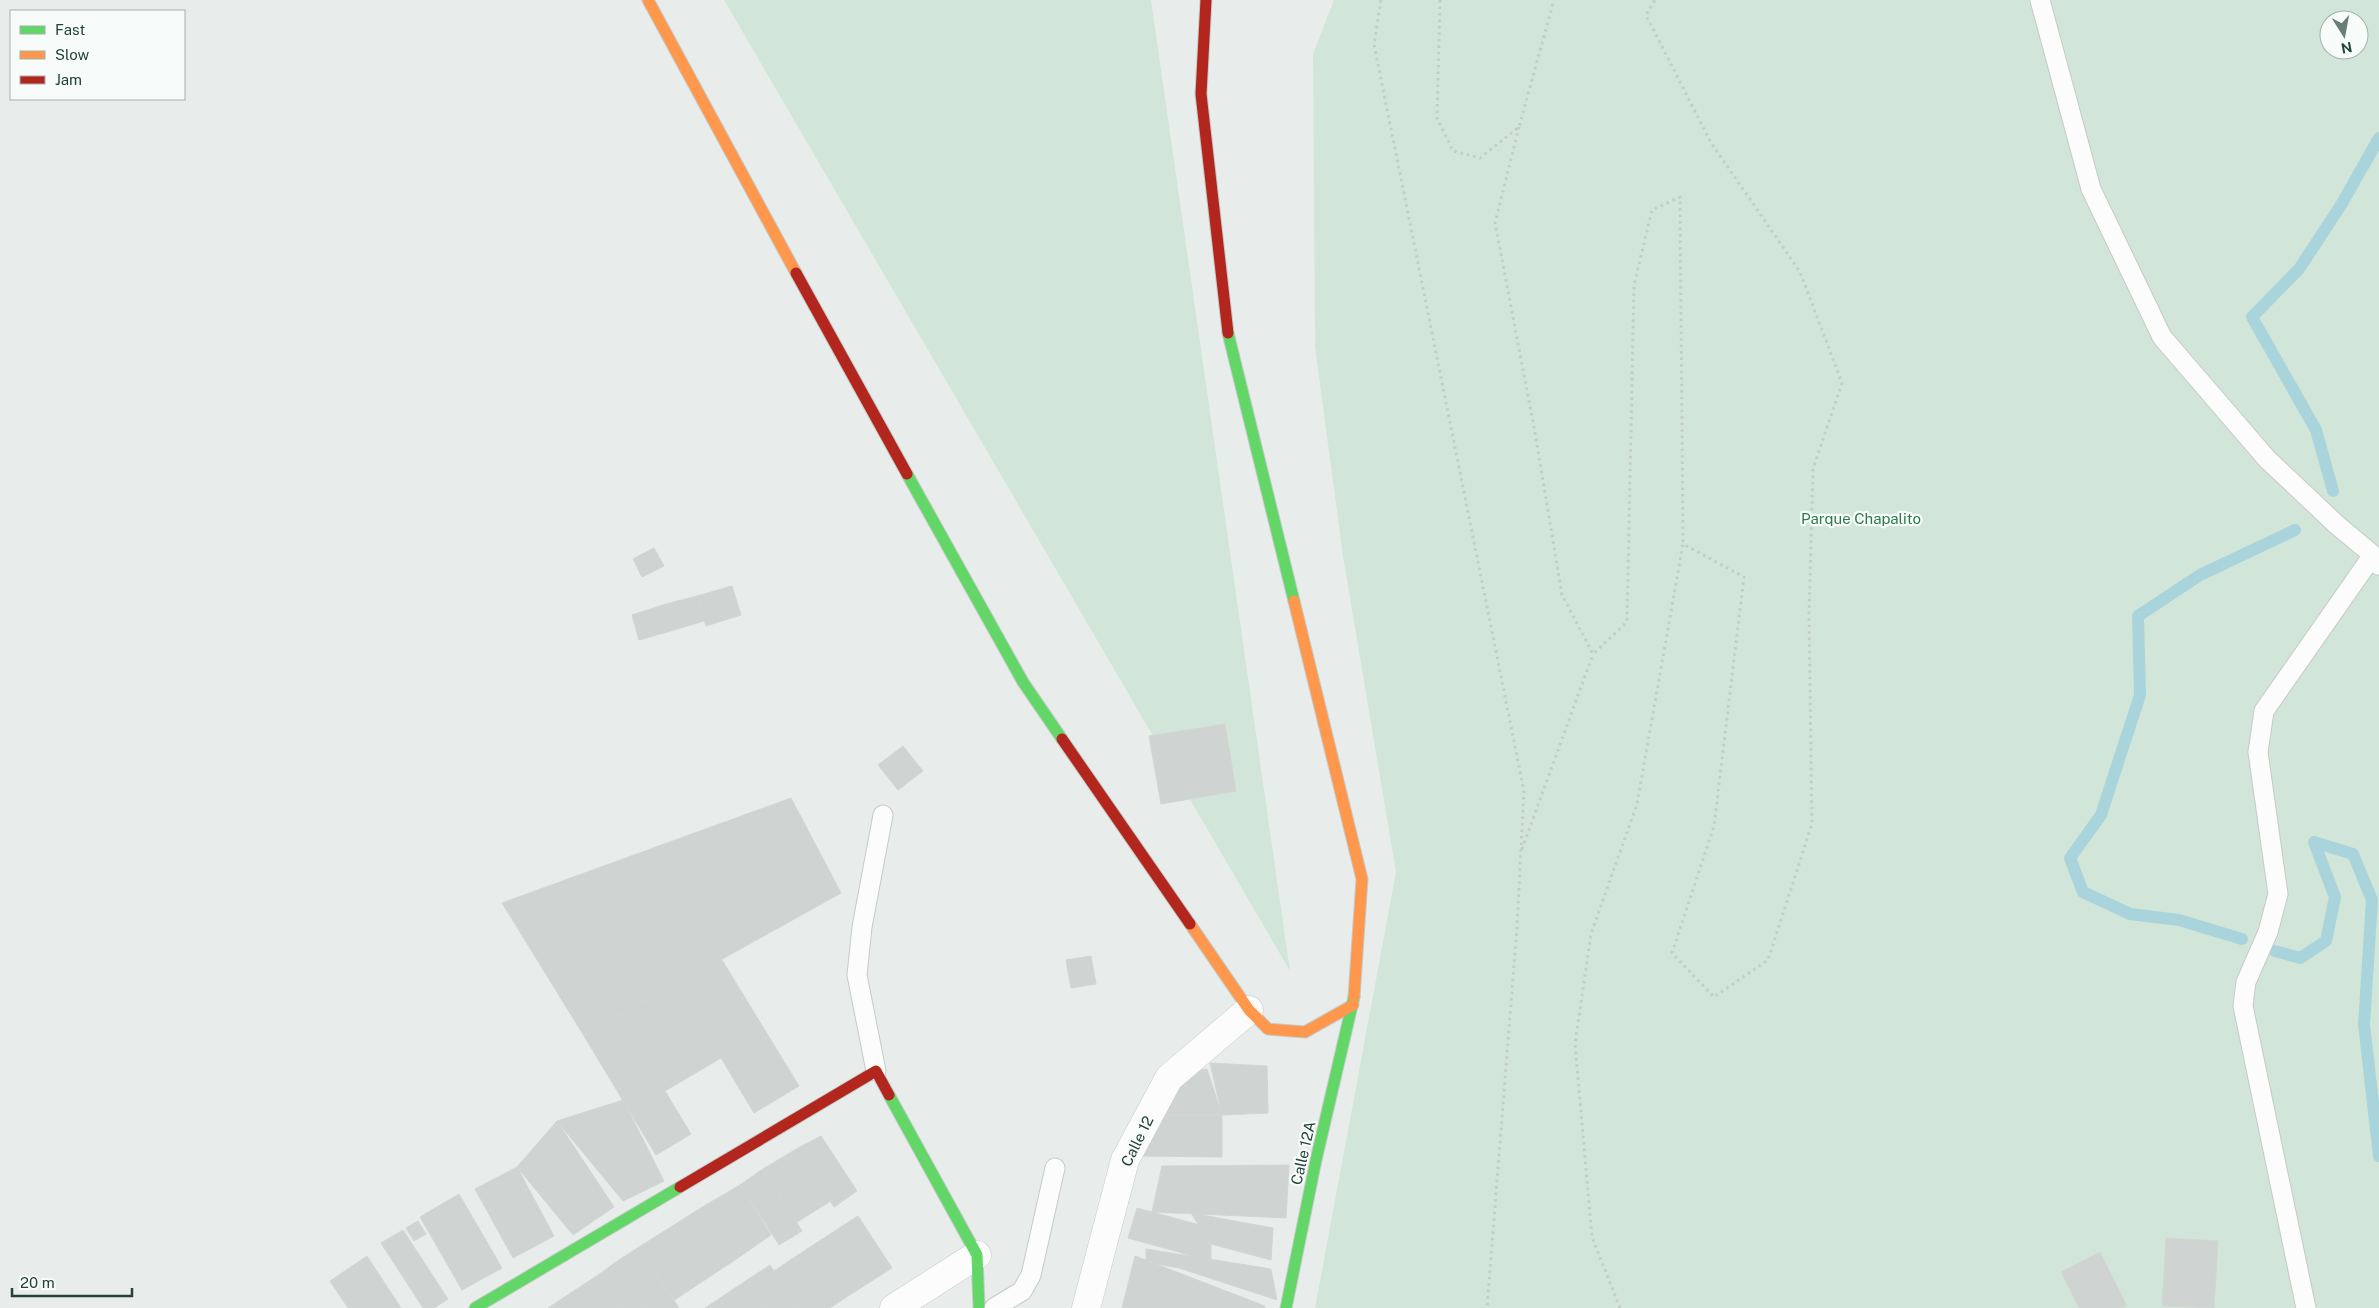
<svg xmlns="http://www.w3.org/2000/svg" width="2379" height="1308" viewBox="0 0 2379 1308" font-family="'Public Sans',sans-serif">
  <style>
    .green { fill: #d1e6d8; fill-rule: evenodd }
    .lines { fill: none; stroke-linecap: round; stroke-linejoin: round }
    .stream { stroke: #a9d4db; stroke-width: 12 }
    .building { fill: #cfd4d2; stroke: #d1d6d4 }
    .lane-casing { stroke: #c5cac8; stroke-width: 21 }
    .street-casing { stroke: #c5cac8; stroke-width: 29 }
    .fast-casing { stroke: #c3cbc8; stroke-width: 13 }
    .slow-casing { stroke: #c3cbc8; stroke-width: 13 }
    .jam-casing { stroke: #c3cbc8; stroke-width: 13 }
    .path { stroke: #c3ccca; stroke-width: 3; stroke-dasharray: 2.5 4; stroke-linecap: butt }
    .lane { stroke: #fcfcfc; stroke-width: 19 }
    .street { stroke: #fcfcfc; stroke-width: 28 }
    .fast { stroke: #63d668; stroke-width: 11 }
    .slow { stroke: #ff974d; stroke-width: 11 }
    .jam { stroke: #b3261e; stroke-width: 11 }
    .labels { text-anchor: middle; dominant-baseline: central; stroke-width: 4.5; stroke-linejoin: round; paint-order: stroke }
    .park-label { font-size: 15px; fill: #2d7a4b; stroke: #f7fbf9 }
    .street-label { font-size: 15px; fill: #24423a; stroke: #f7fbf9 }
  </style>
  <rect width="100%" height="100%" fill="#e8edeb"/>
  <path class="green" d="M724,0H1151L1290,971Z
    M1334,0H2379V1308H1315L1396,872L1343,556L1315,347L1313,54ZM2329,20H2359V50H2329Z"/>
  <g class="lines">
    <path class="stream" d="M2333,491L2316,430L2252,317L2299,269L2341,205L2379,138
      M2242,939L2179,920L2130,914L2083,892L2070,858L2101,815L2140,695L2138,616L2200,575L2295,530
      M2275,951L2300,958L2326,941L2335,897L2314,842L2353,854L2372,900L2364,1024L2379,1156"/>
  </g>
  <path class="building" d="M654,548L664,566L642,577L633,559Z
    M732,586L741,615L706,626L697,596Z
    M697,596L704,621L674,630L666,604Z
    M666,604L674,630L639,640L632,615Z
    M1225,724L1236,791L1161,804L1149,736Z
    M903,746L923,771L898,790L878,765Z
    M791,798L841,893L584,1036L502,903Z
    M652,861L664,897L608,916L596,880Z
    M719,955L799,1086L754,1113L721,1058L665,1091L691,1134L656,1155L584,1036Z
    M1091,956L1096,984L1071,988L1066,960Z
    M1210,1063L1267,1066L1268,1113L1222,1115Z
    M1207,1069L1222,1115H1155L1175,1074Z
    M623,1100L664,1181L623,1201L557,1121Z
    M1155,1115H1222V1157L1141,1156Z
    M557,1121L614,1207L573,1235L517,1167Z
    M821,1136L857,1191L834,1207L798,1148Z
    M798,1148L831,1201L797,1222L763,1169Z
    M1289,1165L1286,1218L1152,1212L1162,1166Z
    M517,1167L554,1236L513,1258L475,1189Z
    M763,1169L802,1231L779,1245L740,1185Z
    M740,1185L771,1235L738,1258L704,1206Z
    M459,1194L502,1268L462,1290L420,1217Z
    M704,1206L738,1258L673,1301L639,1247Z
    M1137,1208L1211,1228V1261L1128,1238Z
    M1191,1213L1273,1228L1271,1260L1211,1244Z
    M858,1216L892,1268L842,1300L807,1249Z
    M418,1221L426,1234L414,1241L406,1228Z
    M403,1230L448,1299L434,1308H423L381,1243Z
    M2166,1238L2218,1241L2214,1308L2162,1306Z
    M639,1247L679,1308H646L616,1262Z
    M807,1249L842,1300L830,1308H798L774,1271Z
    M1146,1249L1271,1269L1277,1300L1179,1268L1146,1262Z
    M2100,1252L2127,1306L2123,1308H2079L2061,1272Z
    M367,1256L401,1308H348L330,1281Z
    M1135,1256L1265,1306V1308H1122Z
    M616,1262L646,1308H624L601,1273Z
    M770,1265L798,1308H766L747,1280Z
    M601,1273L624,1308H548Z
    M747,1280L766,1308H705Z"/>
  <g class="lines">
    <g class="lane-casing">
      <path id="lane" d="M2040,0L2091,189L2162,337L2267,459L2337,525L2373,555L2378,565
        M876,1071L857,975L862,927L883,815
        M994,1308L1022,1291L1031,1275L1055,1168
        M2306,1308L2243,1006L2246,982L2268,932L2278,894L2258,752L2264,711L2373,555"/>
    </g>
    <g class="street-casing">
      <path id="street" d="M894,1308L977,1255
        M1086,1308L1125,1160L1169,1078L1249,1010"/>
    </g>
    <g class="fast-casing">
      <path id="fast" d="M1228,333L1294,601
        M907,474L1023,682L1062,739
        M889,1095L977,1255L979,1308
        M475,1308L680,1187
        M1286,1308L1316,1160L1354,997"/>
    </g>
    <g class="slow-casing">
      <path id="slow" d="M648,0L796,273
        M1294,601L1362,879L1354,997
        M1190,924L1249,1010L1268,1029L1305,1032L1353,1005"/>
    </g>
    <g class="jam-casing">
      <path id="jam" d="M1206,0L1201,94L1228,333
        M796,273L907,474
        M1062,739L1190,924
        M680,1187L876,1071L889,1095"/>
    </g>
    <path class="path" d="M1381,0L1374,44L1524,791L1517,927L1487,1308
      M1440,0L1437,118L1453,151L1480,158L1519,127L1554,0
      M1519,127L1495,223L1534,427L1562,595L1593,654L1627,622L1634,285L1652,210L1680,197L1683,544
      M1522,849L1593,654
      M1620,1308L1592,1237L1575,1044L1591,934L1637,804L1683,544L1744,577L1714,826L1672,953L1714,997L1768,960L1812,824L1809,614L1813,469L1842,383L1800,272L1710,141L1646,15L1655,0"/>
    <use href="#lane" class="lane"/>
    <use href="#street" class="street"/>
    <use href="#fast" class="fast"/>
    <use href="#slow" class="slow"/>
    <use href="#jam" class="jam"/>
  </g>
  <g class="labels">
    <g class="park-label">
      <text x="1861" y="518">Parque Chapalito</text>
    </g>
    <g class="street-label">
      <text transform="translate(1137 1141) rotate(-64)">Calle 12</text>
      <text transform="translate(1303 1153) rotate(-77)">Calle 12A</text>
    </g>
  </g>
  <rect x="10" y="10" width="175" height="90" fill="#f7fbf9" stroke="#a3b1ad"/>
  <rect x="20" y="26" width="25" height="8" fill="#63d668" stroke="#a3b1ad"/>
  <text x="55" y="35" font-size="15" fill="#24423a">Fast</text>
  <rect x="20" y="51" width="25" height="8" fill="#ff974d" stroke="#a3b1ad"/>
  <text x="55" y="60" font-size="15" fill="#24423a">Slow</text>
  <rect x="20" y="76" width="25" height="8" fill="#b3261e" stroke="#a3b1ad"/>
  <text x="55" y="85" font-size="15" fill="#24423a">Jam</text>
  <g transform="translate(2344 35) rotate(169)"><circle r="24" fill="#f7fbf9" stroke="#a3b1ad"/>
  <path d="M0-4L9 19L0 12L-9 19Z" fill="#697e78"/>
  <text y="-8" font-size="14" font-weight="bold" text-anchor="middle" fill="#24423a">N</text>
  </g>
  <path d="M12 1288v8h120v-8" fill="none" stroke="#24423a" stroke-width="2.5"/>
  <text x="20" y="1288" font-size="15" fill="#24423a" stroke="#f7fbf9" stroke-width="4" paint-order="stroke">20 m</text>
</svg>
